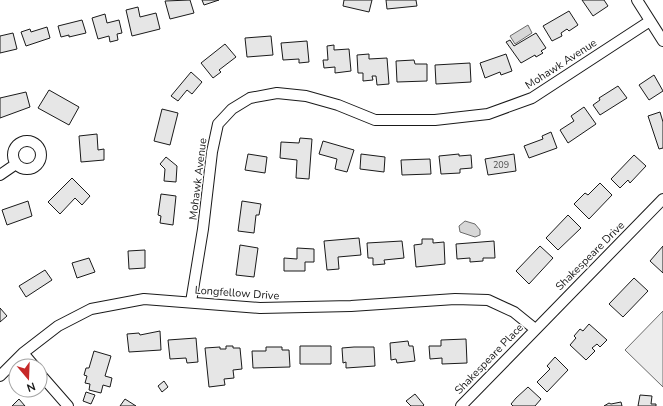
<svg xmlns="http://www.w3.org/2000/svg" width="663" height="406" viewBox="0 0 663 406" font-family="'Nunito Sans',sans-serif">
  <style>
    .built { fill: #ededed; stroke: #6a6a6a }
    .water { fill: #d7d7d7; stroke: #6a6a6a }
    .building { fill: #e6e6e6; stroke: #1a1a1a }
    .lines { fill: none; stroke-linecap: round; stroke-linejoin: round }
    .minor-casing { stroke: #1a1a1a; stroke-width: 12 }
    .minor { stroke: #fff; stroke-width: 10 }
    .labels { text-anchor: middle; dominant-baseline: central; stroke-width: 3; stroke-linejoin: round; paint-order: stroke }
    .number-label { font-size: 9px; fill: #4d4d4d }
    .street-label { font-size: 11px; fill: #1a1a1a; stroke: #fff }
  </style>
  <rect width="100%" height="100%" fill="#fff"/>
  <path class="built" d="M663,311V387L625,350Z"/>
  <path class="water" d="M528,25L532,33L515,44L510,36Z
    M465,221L475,224L480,230V235L475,237L460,232L459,226Z"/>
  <path class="building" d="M190,0L194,13L170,19L165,1Z
    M202,0H219L204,5Z
    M344,0H372L369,12L343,6Z
    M386,0H416L417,6L387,9Z
    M582,0H604L608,6L593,16Z
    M138,7L140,17L156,13L160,29L132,36L126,10Z
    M569,11L578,25L569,31L567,29L561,33L562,36L552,41L543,26Z
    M105,14L107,23L119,20L122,33L117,34L118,40L110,42L109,36L98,39L92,18Z
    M82,20L86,33L69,37V35L61,37L58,26Z
    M47,27L50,38L26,46L21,32L30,29L31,32Z
    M13,33L17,49L0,53V36Z
    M536,33L546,48L541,51L543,53L536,57L535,55L521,63L506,42L510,40L514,46Z
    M271,36L273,55L247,57L245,38Z
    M307,41L309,62L299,63V59L283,60L281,43Z
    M225,44L236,57L219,70L221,72L213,78L201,63Z
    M334,45V50L349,49L351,71L335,73V67L324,68L323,60H328L327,46Z
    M369,54V59L387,58L389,84L377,85L376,76H372L373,80L363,81V73H358L357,55Z
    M506,54L512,71L501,75L500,72L485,78L480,63Z
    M414,60L415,64H427V81L397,82L396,61Z
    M470,63L471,82L436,84L435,65Z
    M191,72L202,82L192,94L187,90L178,101L171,96Z
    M654,75L663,91L649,100L639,85Z
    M618,86L627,98L600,115L593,105L600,100L599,98Z
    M49,90L79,107L69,125L38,108Z
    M26,92L30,107L0,118V98Z
    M584,107L596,124L568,143L560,130L574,121L571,116Z
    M162,109L178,113L170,145L154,141Z
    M660,112L663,122V148L659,149L648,116Z
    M551,132L557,148L529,158L524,146L543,139L542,136Z
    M97,134L98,150L104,149V160L81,162L79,136Z
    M300,138L312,139L309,179L296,178L297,160L280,158L281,142L299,143Z
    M323,141L354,150L347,172L335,169L337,159L319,154Z
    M248,154L267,157L265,173L245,170Z
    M361,154L385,157L384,172L360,169Z
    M459,154V156L471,155L472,168L460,169V173L441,174L439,156Z
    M514,154L516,171L488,175L485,159Z
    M634,155L646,166L630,183L628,180L620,188L611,179Z
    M166,157L177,166L176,182L164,181L165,169L160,164Z
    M430,159L431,174L402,175L401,160Z
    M72,178L90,196L82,205L75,198L60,214L48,202Z
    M600,183L612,195L589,219L574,204L585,193L588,195Z
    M161,194L176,196L173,225L160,223L161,216L158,215Z
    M28,201L32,216L7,225L2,210Z
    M242,201L261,204L259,215H256L254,233L238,231Z
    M568,215L581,228L558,250L546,238Z
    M359,238L361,255L338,257L339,269L327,270L324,241Z
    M422,239H433V243L444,242L445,264L416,267L414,245L422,244Z
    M402,241L404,258L384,260L385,264L373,265V258H368L367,243Z
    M494,241L495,258H483V261L470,262V258L457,259L456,244Z
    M240,245L258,248L254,277L236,275Z
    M540,246L553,258L529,284L516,271Z
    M663,246V273L650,261Z
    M297,248L314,249V262H305V271H284V258L297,259Z
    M145,250V268L129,269L128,251Z
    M89,258L95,272L77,278L72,263Z
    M45,270L52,280L26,297L19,286Z
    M634,278L648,291L623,317L609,304Z
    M0,308L7,316L0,322Z
    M589,324L607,340L600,347L597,344L592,348L595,351L586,360L570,345L576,338L574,336L580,329L583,331Z
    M160,331L161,350L129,352L127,334L139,333L140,335Z
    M196,338L198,362L187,363L186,358L170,359L168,340Z
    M466,339L467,363L442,364V358L430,359L429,346H441V340Z
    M408,341L409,346H413L415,361L397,363L396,359L391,360L390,343Z
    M226,346H233V348H240L242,369L233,370L234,378L224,379L225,385L209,387L205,348L220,347V349H226Z
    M300,346H331V364H300Z
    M266,347H282V350H289L290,367L253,368L252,351H266Z
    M354,347H374L375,366L346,368V362L343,363L342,348Z
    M94,351L111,356L105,376L112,378L110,387L103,385L101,393L89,390L90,384L85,383L87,376L84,375L86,368H89Z
    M555,357L568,370L547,392L537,382L550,369L547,366Z
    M164,381L168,387L162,392L158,386Z
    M528,387L541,399L535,406H513L511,404L516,398Z
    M86,392L95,395L91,404L83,401Z
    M415,394L424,405L423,406H411L406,401Z
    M640,395L652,396L651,404H656V406H638Z
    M19,399L25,406H12Z
    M125,399L136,406H120Z
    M621,402L622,406H604L609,403L611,404Z"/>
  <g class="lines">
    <g class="minor-casing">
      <path id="minor" d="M637,0L663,41
        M13 155a14 14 0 1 1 28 0a14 14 0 1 1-28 0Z
        M0,175L16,164
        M191,302L203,229L212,152L218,124L232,109L250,98L277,93L306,96L338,105L375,120H435L488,114L532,98L650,21
        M23,353L34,366
        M40,374L68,406
        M0,376L23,353L58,326L91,309L144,299L260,308L351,306L455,299L488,300L514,312L535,329
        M461,406L663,199"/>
    </g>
    <use href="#minor" class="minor"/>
  </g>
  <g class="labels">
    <g class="number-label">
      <text x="501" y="165">209</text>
    </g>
    <g class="street-label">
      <text transform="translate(561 64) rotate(-33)">Mohawk Avenue</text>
      <text transform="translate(198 179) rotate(-83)">Mohawk Avenue</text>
      <text transform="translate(590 256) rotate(-45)">Shakespeare Drive</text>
      <text transform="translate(237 293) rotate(4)">Longfellow Drive</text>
      <text transform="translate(489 359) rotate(-46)">Shakespeare Place</text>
    </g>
  </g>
  <g transform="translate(28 378) rotate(161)"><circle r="19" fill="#ffffff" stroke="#a3a3a3"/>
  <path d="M0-3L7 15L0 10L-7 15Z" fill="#c62828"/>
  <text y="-6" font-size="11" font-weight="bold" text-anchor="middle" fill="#1a1a1a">N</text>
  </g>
</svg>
